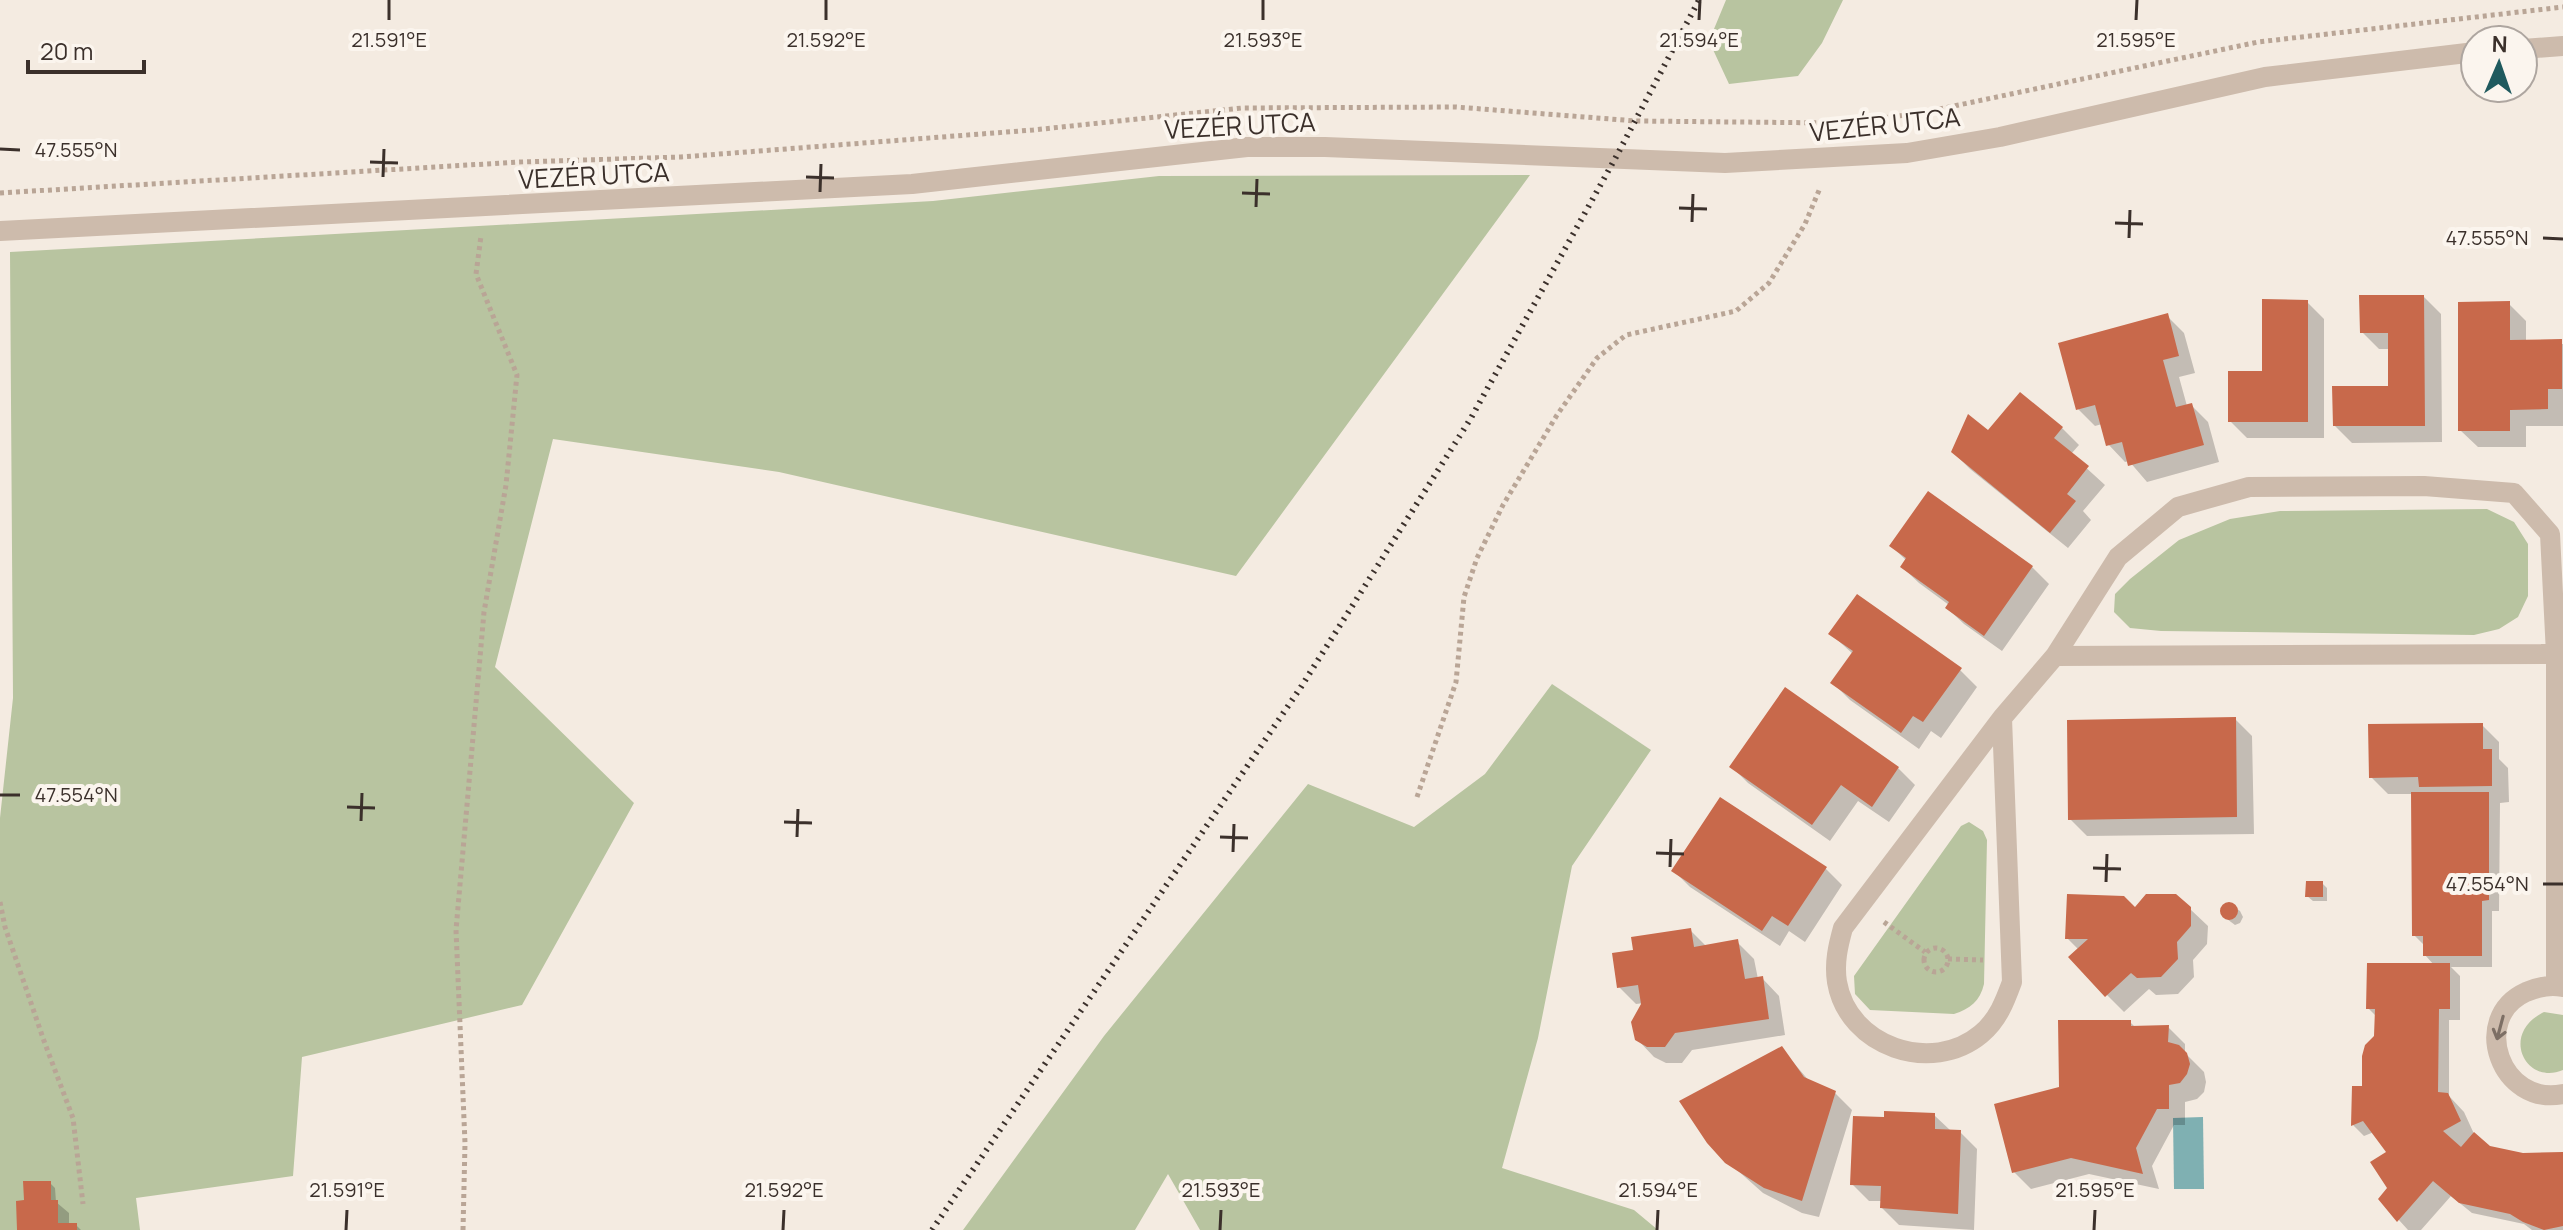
<svg xmlns="http://www.w3.org/2000/svg" width="2563" height="1230" viewBox="0 0 2563 1230" font-family="Manrope,sans-serif">
  <style>
    .green { fill: #b8c4a0 }
    .water { fill: #7fb0b2 }
    .shadow { fill: #0003 }
    .building { fill: #c8694b }
    .lines { fill: none; stroke-linecap: round; stroke-linejoin: round }
    .path { stroke: #b9a596; stroke-width: 5; stroke-dasharray: 4 4; stroke-linecap: butt }
    .minor { stroke: #cdbbac; stroke-width: 20 }
    .rail { stroke: #3b302b; stroke-width: 6; stroke-dasharray: 2 6; stroke-linecap: butt }
    .oneway { stroke: #7d6f65 }
    .ticks { fill: none; stroke: #3b302b; stroke-width: 3 }
    .labels { text-anchor: middle; dominant-baseline: central; stroke-width: 8; stroke-linejoin: round; paint-order: stroke }
    .street-label { font-size: 26px; fill: #3b302b; stroke: #fbf5ee }
    .ticks-label { font-size: 20px; text-anchor: middle; fill: #3b302b; stroke: #fbf5ee; stroke-width: 8; stroke-linejoin: round; paint-order: stroke }
  </style>
  <rect width="100%" height="100%" fill="#f4ebe1"/>
  <path class="green" d="M1726,0H1843L1822,43L1798,76L1729,84L1709,41Z
    M1530,175L1236,576L779,472L553,439L495,667L634,803L522,1005L302,1057L293,1176L136,1198L140,1230H0V818L13,698L10,252L933,201L1159,176Z
    M2487,509L2514,522L2528,544V596L2518,617L2499,629L2474,635L2161,631L2130,628L2114,612L2115,594L2130,579L2179,540L2230,519L2280,511Z
    M1552,684L1651,750L1572,866L1538,1038L1502,1168L1634,1210L1658,1230H1200L1168,1174L1135,1230H963L1104,1036L1308,784L1414,827L1485,774Z
    M1969,822L1983,831L1987,840L1984,984C1980,1001 1970,1009 1954,1014L1870,1010L1855,994L1854,976L1961,826Z
    M2544,1012L2563,1015V1070C2526,1086 2499,1034 2544,1012Z"/>
  <path class="water" d="M2203,1117L2204,1189H2174L2173,1118Z"/>
  <path class="shadow" d="M2424,297L2441,314L2442,442L2352,443L2335,426L2390,388V349H2379L2362,332Z
    M2307,302L2324,319V438H2247L2230,421L2264,373Z
    M2509,304L2526,321V342L2563,344V426H2526V447H2478L2460,430Z
    M2167,316L2184,333L2195,373L2179,377L2187,406L2191,405L2208,422L2219,462L2147,482L2129,461L2125,462L2108,444L2102,424L2095,426L2078,409Z
    M2062,428L2079,445L2071,454L2105,485L2083,511L2091,520L2068,548L1970,469L1953,452L1989,433Z
    M1891,546L2032,567L2049,584L2002,651L1964,624L1947,608L1949,605L1919,583L1902,567L1907,561Z
    M1831,634L1960,670L1977,687L1941,738L1931,731L1919,749L1850,700L1833,683L1853,654Z
    M2235,719L2252,736L2254,834L2087,836L2070,819Z
    M2482,725L2499,742V759L2508,768L2509,802L2500,803L2499,911H2492V967H2451L2460,976V1020H2449V1096L2464,1112L2475,1136L2489,1148L2523,1155L2563,1154V1230H2532L2524,1224L2472,1213L2451,1196L2421,1230H2408L2380,1199L2390,1188L2389,1152L2374,1132L2364,1136L2353,1125L2376,1037L2377,1017L2368,1008L2434,965L2425,955V946L2414,935L2413,794H2388L2371,777Z
    M1731,766L1898,768L1915,785L1889,822L1858,801L1830,841L1748,783Z
    M1825,868L1842,885L1805,942L1789,931L1780,946L1690,887L1673,870Z
    M2322,883L2327,888V901H2313L2307,896Z
    M2229,903L2240,911L2243,917L2240,923L2235,925L2223,916L2221,910L2223,905Z
    M2190,909L2208,926L2207,944L2193,960L2194,977L2178,994L2156,995L2149,989L2124,1012L2107,995L2079,950L2067,938L2135,910Z
    M1690,930L1707,947L1737,942L1754,959L1758,979L1762,978L1779,996L1785,1035L1692,1050L1682,1063H1666L1654,1057L1637,1039L1644,1003L1636,1004L1619,987L1635,952Z
    M2130,1022L2136,1028L2168,1027L2185,1044V1053L2204,1072L2206,1082L2204,1092L2197,1099L2185,1102V1125H2174L2152,1166L2159,1189L2089,1174L2031,1189L2014,1172L2060,1088Z
    M1782,1049L1810,1082L1835,1093L1852,1110L1819,1217L1802,1213L1763,1193L1727,1161Z
    M1934,1115L1951,1131L1960,1132L1977,1149L1974,1230L1899,1225L1882,1208L1883,1201H1869L1852,1184L1885,1119Z
    M50,1183L55,1188L56,1202L69,1213V1225H76L81,1230H19L29,1202Z"/>
  <path class="building" d="M2359,295H2424L2425,426H2333L2332,386H2388V333H2360Z
    M2262,299L2308,300V422H2228V371H2262Z
    M2510,301V340L2562,339V389H2548V409L2510,410V431H2458V302Z
    M2168,313L2179,356L2163,360L2176,407L2192,403L2204,445L2128,466L2122,442L2106,446L2095,405L2076,410L2058,343Z
    M2020,392L2063,427L2054,438L2089,466L2067,494L2076,501L2050,533L1951,452L1968,414L1988,430Z
    M1928,491L2033,566L1984,636L1945,608L1949,602L1900,567L1906,558L1889,546Z
    M1857,594L1962,668L1923,722L1913,716L1901,733L1830,683L1853,651L1828,634Z
    M1785,687L1899,767L1872,807L1841,785L1812,825L1729,767Z
    M2236,717L2237,817L2068,820L2067,720Z
    M2483,723V749H2492V786L2419,787L2418,777L2369,778L2368,724Z
    M2411,792H2489V900L2482,901V956H2423V936H2412Z
    M1720,797L1827,867L1788,926L1772,916L1762,931L1671,871Z
    M2306,881H2323V897H2305Z
    M2067,894L2124,896L2135,907L2146,894H2176L2191,907V926L2177,942L2178,959L2161,977L2137,978L2131,973L2105,997L2068,957L2088,939H2065Z
    M2220 911a9 9 0 1 1 18 0a9 9 0 1 1-18 0Z
    M1691,928L1694,947L1738,939L1745,979L1763,976L1769,1019L1675,1033L1665,1047H1647L1635,1040L1631,1022L1641,1004L1638,985L1617,988L1612,953L1633,950L1631,937Z
    M2367,963H2450V1009H2439L2438,1092L2448,1093L2461,1121L2443,1131L2461,1147L2474,1132L2490,1146L2523,1153L2563,1152V1226L2544,1230L2523,1222L2510,1214L2459,1203L2433,1181L2397,1222L2378,1199L2387,1188L2370,1162L2386,1152L2363,1121L2351,1126L2352,1086H2362V1056L2365,1045L2374,1036L2375,1009H2366Z
    M2058,1020H2131V1026L2169,1025L2168,1042L2179,1045L2187,1053L2190,1064L2187,1074L2180,1083L2169,1085V1109H2157L2136,1148L2143,1174L2071,1158L2012,1173L1994,1104L2059,1087Z
    M1782,1046L1804,1077L1836,1091L1802,1201L1764,1188L1725,1163L1707,1143L1679,1101Z
    M1884,1111L1935,1113V1129L1961,1130L1958,1214L1880,1208L1881,1186L1850,1185L1853,1116L1884,1117Z
    M23,1181H51V1200H58V1223H77V1230H17L16,1201L24,1200Z"/>
  <g class="lines">
    <path class="path" d="M0,193L519,162L681,157L1033,130L1242,108L1456,107L1636,121L1837,123L1916,114L2258,42L2563,7
      M1417,797L1456,682L1464,597L1477,558L1503,505L1557,415L1597,358L1626,335L1736,311L1769,283L1805,224L1820,188
      M0,902L5,927L44,1041L73,1118L83,1204
      M1884,922L1925,952
      M1924 960a12 12 0 1 1 24 0a12 12 0 1 1-24 0Z
      M1948,959L1983,960
      M463,1230L465,1143L456,930L484,612L506,485L517,375L476,274L481,236"/>
    <path class="minor" d="M2523,49L2563,46
      M0,231L912,184L1247,147H1325L1725,163L1907,153L2000,137L2265,77L2475,52
      M2055,656L2563,654
      M2002,718L2055,656L2118,557L2178,507L2249,487L2424,486L2514,493L2550,534L2556,654V985
      M2002,718L2012,982C2005,1001 1998,1020 1981,1034C1932,1075 1848,1047 1837,982C1834,963 1838,946 1843,928Z
      M2563,987C2550,984 2538,987 2526,992C2469,1018 2501,1107 2563,1094"/>
    <path class="rail" d="M932,1230L1301,687L1471,418L1616,157L1699,0"/>
  </g>
  <defs><path id="oneway-shaft" d="M-6 0H5M1.5-3L5.5 0L1.5 3" fill="none" stroke-width="1.6" stroke-linecap="round" stroke-linejoin="round" transform="scale(2)"/></defs>
  <use class="oneway" href="#oneway-shaft" transform="translate(2500 1028) rotate(105)"/>
  <path class="ticks" d="M389,20V0M826,20V0M1263,20V0M1699,20L1700,0M2136,20L2137,0M0,149L20,150M370,162L398,163M383,177L384,149M806,177L834,178M820,192L821,164M1242,193L1270,194M1256,207L1257,179M1679,208L1707,209M1692,222L1693,194M2115,223L2143,224M2129,238L2130,210M2543,238L2563,239M0,795H20M347,807L375,808M361,821L362,793M784,822L812,823M797,837L798,809M1220,837L1248,838M1233,852L1234,824M1656,853L1684,854M1670,867L1671,839M2093,868L2121,869M2106,882L2107,854M2543,884H2563M346,1230L347,1210M783,1230L784,1210M1220,1230L1221,1210M1657,1230L1658,1210M2094,1230L2095,1210"/>
  <g class="labels">
    <g class="street-label">
      <text transform="translate(1885 124) rotate(-6)">VEZÉR UTCA</text>
      <text transform="translate(1240 125) rotate(-3)">VEZÉR UTCA</text>
      <text transform="translate(594 175) rotate(-3)">VEZÉR UTCA</text>
    </g>
  </g>
  <g class="ticks-label">
    <text x="389" y="47">21.591°E</text>
    <text x="826" y="47">21.592°E</text>
    <text x="1263" y="47">21.593°E</text>
    <text x="1699" y="47">21.594°E</text>
    <text x="2136" y="47">21.595°E</text>
    <text x="76" y="157">47.555°N</text>
    <text x="2487" y="245">47.555°N</text>
    <text x="76" y="802">47.554°N</text>
    <text x="2487" y="891">47.554°N</text>
    <text x="347" y="1197">21.591°E</text>
    <text x="784" y="1197">21.592°E</text>
    <text x="1221" y="1197">21.593°E</text>
    <text x="1658" y="1197">21.594°E</text>
    <text x="2095" y="1197">21.595°E</text>
  </g>
  <g transform="translate(2499 64) rotate(2)"><circle r="38" fill="#fbf5ee" stroke="#aea6a0" stroke-width="2"/>
  <path d="M0-6L14 30L0 20L-14 30Z" fill="#1f5a5e"/>
  <text y="-12" font-size="22" font-weight="bold" text-anchor="middle" fill="#3b302b">N</text>
  </g>
  <path d="M28 60v12h116v-12" fill="none" stroke="#3b302b" stroke-width="4"/>
  <text x="40" y="60" font-size="24" fill="#3b302b" stroke="#fbf5ee" stroke-width="6" paint-order="stroke">20 m</text>
</svg>
